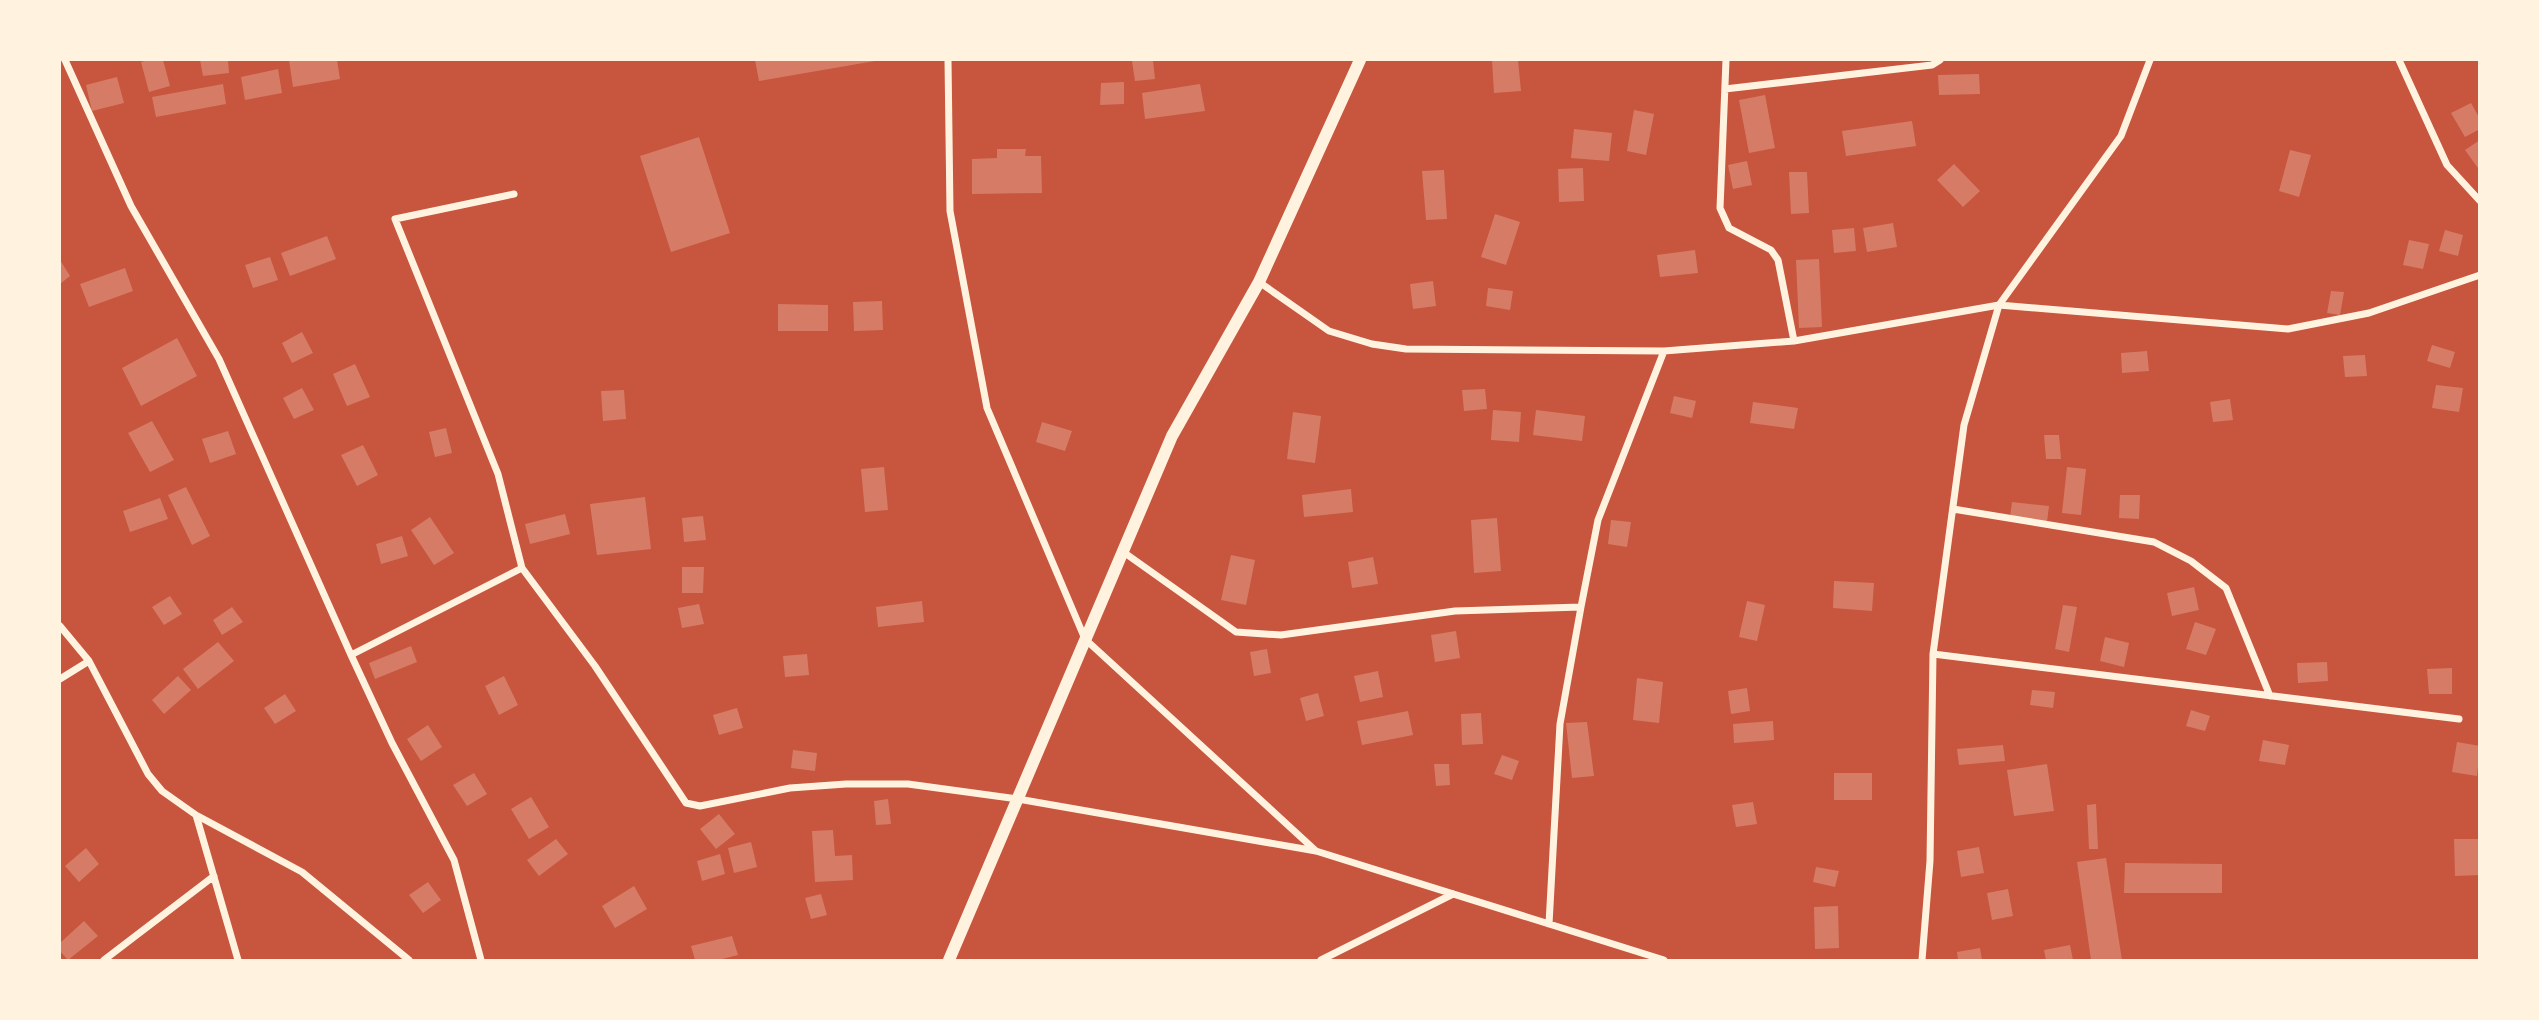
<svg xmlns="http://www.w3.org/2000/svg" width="2539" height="1020" viewBox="0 0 2539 1020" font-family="'Space Grotesk',sans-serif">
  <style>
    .building { fill: #d67c66 }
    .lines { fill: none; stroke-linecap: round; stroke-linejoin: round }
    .minor { stroke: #fff3e0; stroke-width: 7 }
    .tertiary { stroke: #fff3e0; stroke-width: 12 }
  </style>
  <rect width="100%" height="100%" fill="#c8553d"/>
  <path class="building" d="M149,60H163L170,86L149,92L141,62Z
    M200,60H228L229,73L203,76Z
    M289,60H337L340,79L293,87Z
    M755,60H874L875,61L759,81Z
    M1153,60L1155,79L1135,81L1132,61Z
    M1492,60H1518L1521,91L1494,93Z
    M278,69L282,93L245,100L241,77Z
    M1979,74L1980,94L1939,95L1938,75Z
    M117,77L124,103L92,111L86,85Z
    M1124,82V104L1100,105L1101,83Z
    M223,84L226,104L156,117L152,97Z
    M1200,84L1205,111L1145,119L1142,93Z
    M1765,95L1775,148L1749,153L1739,100Z
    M2471,103L2480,119V129L2465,137L2451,113Z
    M1634,110L1654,114L1646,155L1627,151Z
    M1912,121L1916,146L1846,156L1842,131Z
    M1574,129L1612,133L1609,161L1571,158Z
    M699,137L730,233L671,252L640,156Z
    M2480,140V171L2465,150Z
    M997,149H1026L1025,156H1041L1042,193L972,194V159L997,158Z
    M2290,150L2311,155L2299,197L2279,191Z
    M1747,161L1752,185L1733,189L1728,165Z
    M1954,164L1980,191L1963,207L1937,180Z
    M1583,168L1584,201L1559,202L1558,169Z
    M1444,170L1447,219L1426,220L1422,171Z
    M1789,172H1807L1809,213L1791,214Z
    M1495,214L1520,222L1506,265L1481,257Z
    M1893,223L1897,247L1867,252L1863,228Z
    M1854,228L1856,251L1834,253L1832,230Z
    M2445,230L2463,235L2458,256L2439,251Z
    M327,236L336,259L290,276L281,253Z
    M2409,240L2429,244L2423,269L2403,265Z
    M1695,250L1698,273L1660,277L1657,255Z
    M270,257L278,280L253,288L245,265Z
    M1819,259L1822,327L1799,328L1796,260Z
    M60,260L70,276L60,284Z
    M125,268L133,291L89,307L80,284Z
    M1433,281L1436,306L1413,309L1410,284Z
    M1488,288L1513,291L1510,310L1486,306Z
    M2331,291L2344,292L2340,315L2327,313Z
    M882,301L883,330L854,331L853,302Z
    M778,304L828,305V331H778Z
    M302,332L313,353L292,363L282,343Z
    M177,338L197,376L141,406L122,368Z
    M2432,345L2455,352L2450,368L2427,361Z
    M2147,351L2149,371L2122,373L2121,353Z
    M2365,355L2367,376L2345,377L2343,356Z
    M355,364L370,397L347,406L333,374Z
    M2436,385L2463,388L2459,412L2432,408Z
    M302,388L314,410L294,419L283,398Z
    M1485,389L1487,409L1464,411L1462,390Z
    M624,390L626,419L603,421L601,391Z
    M1674,396L1696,401L1692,418L1670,413Z
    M2230,399L2233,420L2213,422L2210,402Z
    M1753,402L1798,408L1794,429L1750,423Z
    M1493,410L1521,412L1519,442L1491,440Z
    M1536,410L1585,416L1582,441L1533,435Z
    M1293,412L1321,416L1315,463L1287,459Z
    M152,421L174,460L150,472L128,433Z
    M1042,422L1072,431L1065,451L1036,442Z
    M446,428L452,453L435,457L429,432Z
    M228,431L236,454L210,463L202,439Z
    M2044,435H2059L2061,459H2046Z
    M363,445L378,475L357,486L341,455Z
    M884,467L888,510L865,512L861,469Z
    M2067,467L2086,469L2081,515L2062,513Z
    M186,487L210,536L192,545L168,495Z
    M1351,489L1353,512L1304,517L1302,495Z
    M2120,495H2140L2139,519L2119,518Z
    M645,497L651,549L597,555L590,504Z
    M160,498L168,519L130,532L123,511Z
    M2012,502L2049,506L2047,522L2010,517Z
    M565,514L570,534L530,544L525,524Z
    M703,516L706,540L684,542L682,518Z
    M430,517L454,553L434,565L411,530Z
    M1497,518L1501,571L1474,573L1471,520Z
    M1611,520L1631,522L1627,547L1608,544Z
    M402,536L408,556L381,564L376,544Z
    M1231,555L1255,560L1246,605L1221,600Z
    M1373,557L1378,584L1352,588L1348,562Z
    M682,567H704L703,593H682Z
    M1834,581L1874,583L1872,611L1833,608Z
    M2194,587L2199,610L2172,616L2167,593Z
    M170,596L182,614L164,625L152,607Z
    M922,601L924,622L878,627L876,607Z
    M1747,601L1765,605L1757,641L1739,637Z
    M699,604L704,624L682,628L678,608Z
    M2063,605L2077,607L2069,652L2055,649Z
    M232,607L243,622L222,635L213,620Z
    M2195,622L2216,629L2206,655L2186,649Z
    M1456,631L1460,658L1435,662L1431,635Z
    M2105,637L2129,643L2124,667L2100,661Z
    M218,642L234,661L198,689L183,669Z
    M411,646L417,662L375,679L369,663Z
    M1267,649L1271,673L1254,676L1250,652Z
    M807,654L809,675L785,677L783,656Z
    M2327,662L2328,681L2298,683L2297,663Z
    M2452,668V694H2429L2427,669Z
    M1378,671L1383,697L1360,702L1354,676Z
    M178,676L191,690L164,714L152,700Z
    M504,676L518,705L499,715L485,686Z
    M1637,678L1663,682L1659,723L1633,720Z
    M1747,688L1750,711L1731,714L1728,691Z
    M2032,690L2055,692L2053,708L2030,705Z
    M1318,693L1324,716L1306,721L1300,698Z
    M285,694L296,711L275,724L264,708Z
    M737,708L743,728L719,735L713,715Z
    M2191,710L2210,716L2205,731L2186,726Z
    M1408,711L1413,735L1362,745L1357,721Z
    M1481,713L1483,744L1462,745L1461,714Z
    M1773,721L1774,740L1734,743L1733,724Z
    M1587,722L1594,776L1572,778L1566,723Z
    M428,725L442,747L421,761L407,739Z
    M2263,740L2289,745L2285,765L2259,761Z
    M2457,742L2480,746L2477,776L2452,772Z
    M2003,745L2005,761L1959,765L1957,749Z
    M793,750L817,753L815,771L791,768Z
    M1502,755L1519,761L1512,780L1494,774Z
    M1434,764H1449L1450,785L1436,786Z
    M2047,764L2054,811L2014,816L2007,770Z
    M474,773L487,794L467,806L453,785Z
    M1834,773H1872V800H1834Z
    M531,797L549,827L529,839L511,809Z
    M888,799L891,824L876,825L874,801Z
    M1753,802L1757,824L1736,827L1732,805Z
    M2096,804L2098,849H2089L2087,805Z
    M719,814L735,834L716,849L700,829Z
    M833,830L835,856L852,855L853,880L815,882L812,831Z
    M556,839L568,854L539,876L527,860Z
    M2454,839H2480V875L2455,876Z
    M751,842L757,867L734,873L728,848Z
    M1979,847L1984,873L1961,877L1957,851Z
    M86,848L99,864L79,882L65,866Z
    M720,854L725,874L702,881L697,861Z
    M2106,858L2122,960H2091L2077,862Z
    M2125,863L2222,864V893H2124Z
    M1816,867L1839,871L1835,887L1813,882Z
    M428,882L441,900L423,913L409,895Z
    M634,886L647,909L615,928L602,906Z
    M2008,889L2013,916L1992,920L1987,893Z
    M821,894L827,915L811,919L805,898Z
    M1838,906L1839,948L1815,949L1814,907Z
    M84,921L98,936L68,960L60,951V943Z
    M732,936L738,955L718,960H695L691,946Z
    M2070,945L2073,960H2046L2044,950Z
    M1980,948L1982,960H1958L1957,952Z"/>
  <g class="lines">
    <path class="minor" d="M65,60L131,206L219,359L351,655L392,743L454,860L481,960
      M948,60L950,211L987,408L1085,639L1316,851
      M1726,60L1720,208L1729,228L1771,250L1778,260L1794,341
      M2399,60L2447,165L2480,201
      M1725,89L1932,65L1940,60
      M514,194L395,219L498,474L522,568L595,666L686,803L700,806L790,788L846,784H908L1018,799L1316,851L1664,960
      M1259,282L1329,331L1372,344L1406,349L1664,351L1794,341L1999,305L2288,329L2369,313L2480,275
      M1953,509L2154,542L2191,561L2226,588L2270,696
      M1122,551L1236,632L1281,635L1455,611L1581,607
      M60,626L89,661L148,774L162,791L196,815L302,872L409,960
      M1933,654L2459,719
      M351,655L522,568
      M60,679L89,661
      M196,815L238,960
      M1549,924L1560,724L1581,607L1598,520L1664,351
      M104,960L214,876
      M1321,960L1453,894
      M1922,960L1930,861L1933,654L1964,425L1999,305L2121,136L2150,60"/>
    <path class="tertiary" d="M949,960L1172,436L1259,282L1360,60"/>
  </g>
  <rect width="2539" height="1020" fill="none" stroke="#fff3e0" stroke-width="122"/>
</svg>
